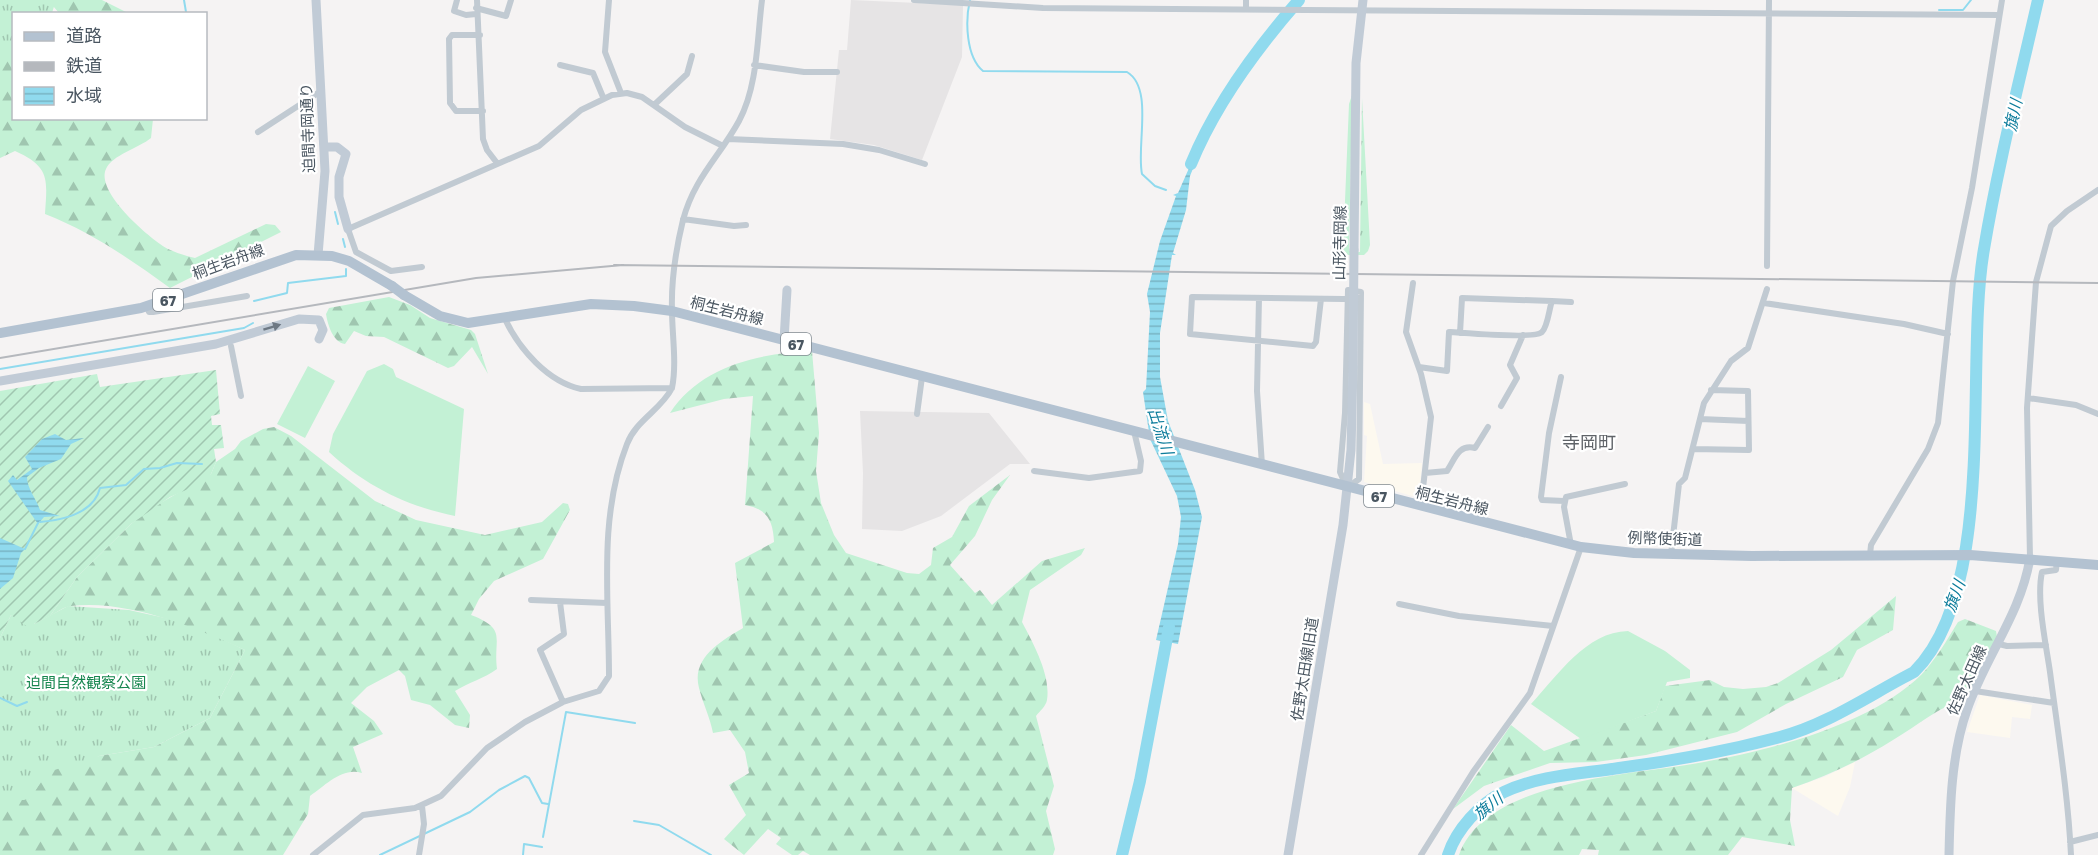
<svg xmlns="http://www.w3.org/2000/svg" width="2098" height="855" viewBox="0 0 2098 855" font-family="'Golos Text','Noto Sans JP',sans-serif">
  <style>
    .commercial { fill: #fdf9ef }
    .education { fill: #e6e4e5 }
    .grass { fill: url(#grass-tufts) }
    .forest { fill: url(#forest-firs) }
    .garden { fill: url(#garden-furrows) }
    .pitch { fill: #c3f1d5 }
    .water { fill: url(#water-rules) }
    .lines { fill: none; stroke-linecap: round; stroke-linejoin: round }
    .stream { stroke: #90daee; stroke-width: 2 }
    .river { stroke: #90daee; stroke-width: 12 }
    .street { stroke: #c1cad2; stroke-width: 6 }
    .secondary { stroke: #c1cbd6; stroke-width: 9 }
    .primary { stroke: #b3c2d1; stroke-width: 10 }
    .rail { stroke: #b5b8bd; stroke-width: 2 }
    .secondary-bridge { stroke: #c1cbd6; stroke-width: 9 }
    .primary-bridge { stroke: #b3c2d1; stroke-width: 10 }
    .oneway { fill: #6e7984 }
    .labels { text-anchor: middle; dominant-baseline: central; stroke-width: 4.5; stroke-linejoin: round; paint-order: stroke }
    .shield { fill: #fff; stroke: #808990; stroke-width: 1.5 }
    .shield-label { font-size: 14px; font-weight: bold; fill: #4a5661 }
    .street-label { font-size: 15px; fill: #4a5661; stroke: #fff }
    .park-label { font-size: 15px; fill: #17864f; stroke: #fff }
    .water-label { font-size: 16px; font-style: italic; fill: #0c7c9b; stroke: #fff }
    .quarter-label { font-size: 18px; fill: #5f6368; stroke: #fff }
  </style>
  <defs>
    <pattern id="grass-tufts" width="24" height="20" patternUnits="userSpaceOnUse" patternTransform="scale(1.5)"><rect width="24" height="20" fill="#c3f1d5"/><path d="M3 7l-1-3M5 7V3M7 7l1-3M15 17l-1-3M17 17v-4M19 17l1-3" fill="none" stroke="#a0c6b0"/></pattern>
    <pattern id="forest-firs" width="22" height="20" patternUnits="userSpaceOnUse" patternTransform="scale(1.5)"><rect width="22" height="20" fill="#c3f1d5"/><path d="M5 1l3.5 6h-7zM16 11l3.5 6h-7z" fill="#a0c6b0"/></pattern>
    <pattern id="garden-furrows" width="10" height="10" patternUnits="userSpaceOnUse" patternTransform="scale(1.5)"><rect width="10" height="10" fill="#c3f1d5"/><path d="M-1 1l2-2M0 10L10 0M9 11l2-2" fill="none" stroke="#a0c6b0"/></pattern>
    <pattern id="water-rules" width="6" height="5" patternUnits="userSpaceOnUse" patternTransform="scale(1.5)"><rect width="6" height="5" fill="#90daee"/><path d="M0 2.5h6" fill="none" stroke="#78b4c4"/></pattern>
  </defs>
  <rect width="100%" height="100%" fill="#f5f3f3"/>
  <path class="commercial" d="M1364,402L1370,404L1383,464L1422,463L1419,498L1364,482L1367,436L1364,435Z
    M1980,695L2032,705L2030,719L2012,717L2010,738L1967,732Z
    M1855,762L1850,787L1838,816L1792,788L1824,777Z"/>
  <path class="education" d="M851,0L963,5L962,57L922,160L874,145L830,139L839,50H847Z
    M860,411L989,413L1030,464H1010L941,516L902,531L862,529L863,473Z"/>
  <path class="grass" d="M0,0H56L52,13L14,14L13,84L0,88Z
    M1352,95L1349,251L1360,252L1362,98L1370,245L1368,251L1364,255H1348L1343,249L1349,104Z
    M68,606L129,610L188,623L245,650L210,718L154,747L99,756L29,800H0V638L11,615L34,624Z"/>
  <path class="forest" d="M48,0H102L128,13H59Z
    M0,54L13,62L14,118L153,119L151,138C139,148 112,155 106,169C95,192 150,239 168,249C177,253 186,256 195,258L266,224L275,225L281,232L170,288C130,259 91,232 45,214C47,180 51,167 15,151L0,158Z
    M389,297L410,305L430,318L471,330L475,334L488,374L472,347L454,366L448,368L384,337L366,336L354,331L345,344C333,342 328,326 326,314L329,308Z
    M812,351L819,433L816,471L821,503L834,535L846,553L907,573L919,574L931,565L933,548L952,537L969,506L1010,475L992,500L975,536L950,565L975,593L980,590L992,605L1042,561L1085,548L1081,555L1030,590L1022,622C1033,643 1051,675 1047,700C1046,706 1040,711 1036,716L1054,786L1046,811L1055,849L1053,855H810L803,851L798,855H792L776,844L781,838L768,829L744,855L724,839L746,815L729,785L749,773L745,752L730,730L713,733C710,717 703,704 699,688C691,658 721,641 743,628L735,563L774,542C773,520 767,509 745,505L753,396L724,399L670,413C700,366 760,353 812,351Z
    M274,427L291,436L375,501L416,520L485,535L542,522L563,503L568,504L570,510L543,559L494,581L479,599L471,615C508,629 493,638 497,669C483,679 469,682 455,691L470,715L469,728L455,725L430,705L411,700L405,676L399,670L367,687L351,703L374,721L383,734L353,747L362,773C342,767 326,785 310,796L308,814L283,855H0V800H29L48,772L99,756L154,747L210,718L245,650C195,627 126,599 71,606C63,607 56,613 50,616L77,577L131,524L150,509L211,474L216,462L235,449L241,441L263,429Z
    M1896,596L1893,630L1857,650L1843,677L1786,704L1737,732L1646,755L1596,762L1550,763L1484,786L1453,809L1511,725L1544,751L1656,711L1665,686L1710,680L1724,687L1743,689L1766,687L1778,683L1831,650Z
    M1965,619L1996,631L1997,637L1966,698C1939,707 1918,725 1893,740C1861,760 1828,776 1792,788L1790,820L1795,846L1742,837L1728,855H1598L1599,850L1582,849L1579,855H1459C1486,778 1638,775 1704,762C1772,750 1872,724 1922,674C1936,659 1947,640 1958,622Z"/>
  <path class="garden" d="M216,370L220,414L211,416L212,425H221L224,448L214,449L216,462L211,474L202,483L170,497L131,524L77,577L50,616L28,627L11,615L0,638V391L97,374L100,387Z"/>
  <path class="pitch" d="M384,364L393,369L396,377L464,409L455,516C406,506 366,486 329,452L333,434L367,371Z
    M308,366L335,381L305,438L277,424Z
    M1628,631L1665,651L1690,670V678L1667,682L1656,711L1581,739L1531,704C1558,675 1586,632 1628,631Z"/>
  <path class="water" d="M1197,150L1200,151L1190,176L1186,210L1173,253L1176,255H1172L1160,333V377L1168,421L1195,490L1202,517L1178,644L1156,640L1178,544L1181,517L1177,496L1150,439L1143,392L1146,389L1150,312L1147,294L1160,241L1176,196L1173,195L1178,193Z
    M55,434L66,440L84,438L71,444L61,459L39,468L27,477C27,489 37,500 40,510L60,516L44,517L38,524L8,481L13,475L17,480L32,469L25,457L42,439Z
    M0,538L25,549L21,553L13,578L0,589Z"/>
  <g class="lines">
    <path class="stream" d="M184,0L186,12
      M970,0C965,21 966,57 983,71L1127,72C1154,88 1136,146 1142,174L1155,186L1166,190
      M1939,10H1963L1971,0
      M335,212L338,224
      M343,239L345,247
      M254,301L287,293L288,283L346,276V269
      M0,369L244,328L253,323
      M40,522C62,520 94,513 100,488L126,485L144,469L160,468L177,463L202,464
      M25,549L38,523
      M0,698L17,706L27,702
      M634,821L659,825L711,855
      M543,837L566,712L635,723
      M380,855L470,812L499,790L525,776L529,778L542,803L548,804
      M523,855L524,844L542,847"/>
    <path class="river" d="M1191,164C1215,105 1257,48 1299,0
      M1122,855L1140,781L1169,627
      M1448,855C1456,830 1480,803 1504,792C1540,775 1581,774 1619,768C1673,761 1727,751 1780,737C1827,725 1871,694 1914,672C1999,588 1964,363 1984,249C1998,165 2019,83 2038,0"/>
    <path class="street" d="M457,0L454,11L466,15L476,14
      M477,0L483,139L487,150L497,163
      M609,0L605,52L621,93
      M914,0L1043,8L1999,15
      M476,8L506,16L511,0
      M1246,9V0
      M480,35H452L449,39L450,103L456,111H483
      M560,65L593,73L603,97
      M754,65L804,72H837
      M654,105L687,74L692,56
      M258,132L321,91
      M728,139L843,144L879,150L925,164
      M683,219L734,226L746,225
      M1767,266L1769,0
      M422,267L391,271L356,252L348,229L539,146L581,110L612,95L627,93L642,97L685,127L723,146
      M1413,283L1406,332L1421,374L1431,417L1421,506
      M1348,290L1361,292L1359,479L1347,488L1340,472L1345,413Z
      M1259,298L1257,391L1262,465
      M1321,299L1316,342L1313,346L1190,334L1192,297C1244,298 1295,298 1346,299
      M1552,301L1571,302
      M1764,303L1904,324L1948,334
      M146,306L149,312H153L247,296
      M505,319C519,349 548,382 581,389L672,388
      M231,346L241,396
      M1419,367L1447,371L1449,332C1462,333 1536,339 1542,332C1548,326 1549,309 1552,301L1462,298L1460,333
      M1561,377L1549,433L1541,497L1542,500L1564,501
      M2028,398L2076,405L2098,414
      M1501,406L1517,378L1510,365L1523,335
      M917,414L922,377
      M1700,419L1748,421
      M1693,449L1749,450L1748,391L1711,390
      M1034,471L1089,478L1140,471L1141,461L1134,431
      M1425,473L1447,471C1455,459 1458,444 1475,448L1488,427
      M1571,545L1564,507L1566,497L1625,484
      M1671,554L1679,484L1685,478L1704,403L1731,361L1748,348L1767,289
      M1870,555L1871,545L1928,449L1938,423L1953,281L1972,188L2002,0
      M2030,558L2027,408L2036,282L2051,226L2067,211L2098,190
      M2057,560L2056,570L2042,572C2036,599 2046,644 2050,672C2058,733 2068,794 2071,855
      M531,600L607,603
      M560,602L564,634L540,650L563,702
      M1399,604L1459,616L1553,626
      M1999,644L2007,646L2046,645
      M1975,691L2054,703
      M2070,842L2098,835
      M313,855L363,815L415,808L441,796L487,748L525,722L563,702L599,691L609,676C609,598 598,518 627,444C636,420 661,410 672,388C677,363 672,335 672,310C671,279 676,249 683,220C694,178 720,156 739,121C758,86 757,38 762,0
      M419,855L424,824L422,806
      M1421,855L1473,772L1530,693L1581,547"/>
    <path class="secondary" d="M316,0L325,171L318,255
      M324,147H337L346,154L339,177V197L348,229
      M1354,250L1356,63L1363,0
      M784,340L787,290
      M0,381L216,344L299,319L319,320L323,330L319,339
      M1288,855L1343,525L1351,450L1353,367
      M1949,855C1950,808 1951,755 1967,710C1985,657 2021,614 2030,558"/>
    <path class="primary" d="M404,295L440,316L468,323L591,304L634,306L672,311L1581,547L1634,553L1752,556L1970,555L2098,565
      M0,333L141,308L296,255L332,256L349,261L392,286"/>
    <path class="rail" d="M614,265L2098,283
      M0,358L476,278L623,265"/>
    <path class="secondary-bridge" d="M1353,367L1354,250"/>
    <path class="primary-bridge" d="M392,286L404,295"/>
  </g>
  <defs><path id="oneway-solid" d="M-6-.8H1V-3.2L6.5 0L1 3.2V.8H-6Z" transform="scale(1.5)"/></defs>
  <use class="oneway" href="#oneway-solid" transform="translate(272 327) rotate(-17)"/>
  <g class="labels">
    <g class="shield">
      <rect x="153" y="289" width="30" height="22" rx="4.5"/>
      <rect x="781" y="333" width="30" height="22" rx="4.5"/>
      <rect x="1364" y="485" width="30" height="22" rx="4.5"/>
    </g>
    <g class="shield-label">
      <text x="168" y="300">67</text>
      <text x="796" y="344">67</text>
      <text x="1379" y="496">67</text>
    </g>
    <g class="street-label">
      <text transform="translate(307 128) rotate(-92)">迫間寺岡通り</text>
      <text transform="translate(1339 243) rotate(-89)">山形寺岡線</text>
      <text transform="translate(228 261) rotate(-20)">桐生岩舟線</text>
      <text transform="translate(727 310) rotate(14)">桐生岩舟線</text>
      <text transform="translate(1452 500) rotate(14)">桐生岩舟線</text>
      <text transform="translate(1665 538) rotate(2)">例幣使街道</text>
      <text transform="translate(1304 669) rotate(-81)">佐野太田線旧道</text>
      <text transform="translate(1966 680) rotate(-66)">佐野太田線</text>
    </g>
    <g class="park-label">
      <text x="86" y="682">迫間自然観察公園</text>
    </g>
    <g class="water-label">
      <text transform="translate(2013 115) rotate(-78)">旗川</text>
      <text transform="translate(1161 431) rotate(72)">出流川</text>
      <text transform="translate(1954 596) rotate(-70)">旗川</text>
      <text transform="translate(1488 806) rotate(-39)">旗川</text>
    </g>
    <g class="quarter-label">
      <text x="1589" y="442">寺岡町</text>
    </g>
  </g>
  <rect x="12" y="12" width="195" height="108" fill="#ffffff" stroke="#b7bbc0" stroke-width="1.5"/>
  <rect x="24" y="32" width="30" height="9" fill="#b3c2d1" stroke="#b7bbc0" stroke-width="1.5"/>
  <text x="66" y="42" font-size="18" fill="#4a5661">道路</text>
  <rect x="24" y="62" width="30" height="9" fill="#b5b8bd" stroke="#b7bbc0" stroke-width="1.5"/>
  <text x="66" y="72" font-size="18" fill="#4a5661">鉄道</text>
  <rect x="24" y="87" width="30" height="18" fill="url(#water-rules)" stroke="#b7bbc0" stroke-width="1.5"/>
  <text x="66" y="102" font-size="18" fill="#4a5661">水域</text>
</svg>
